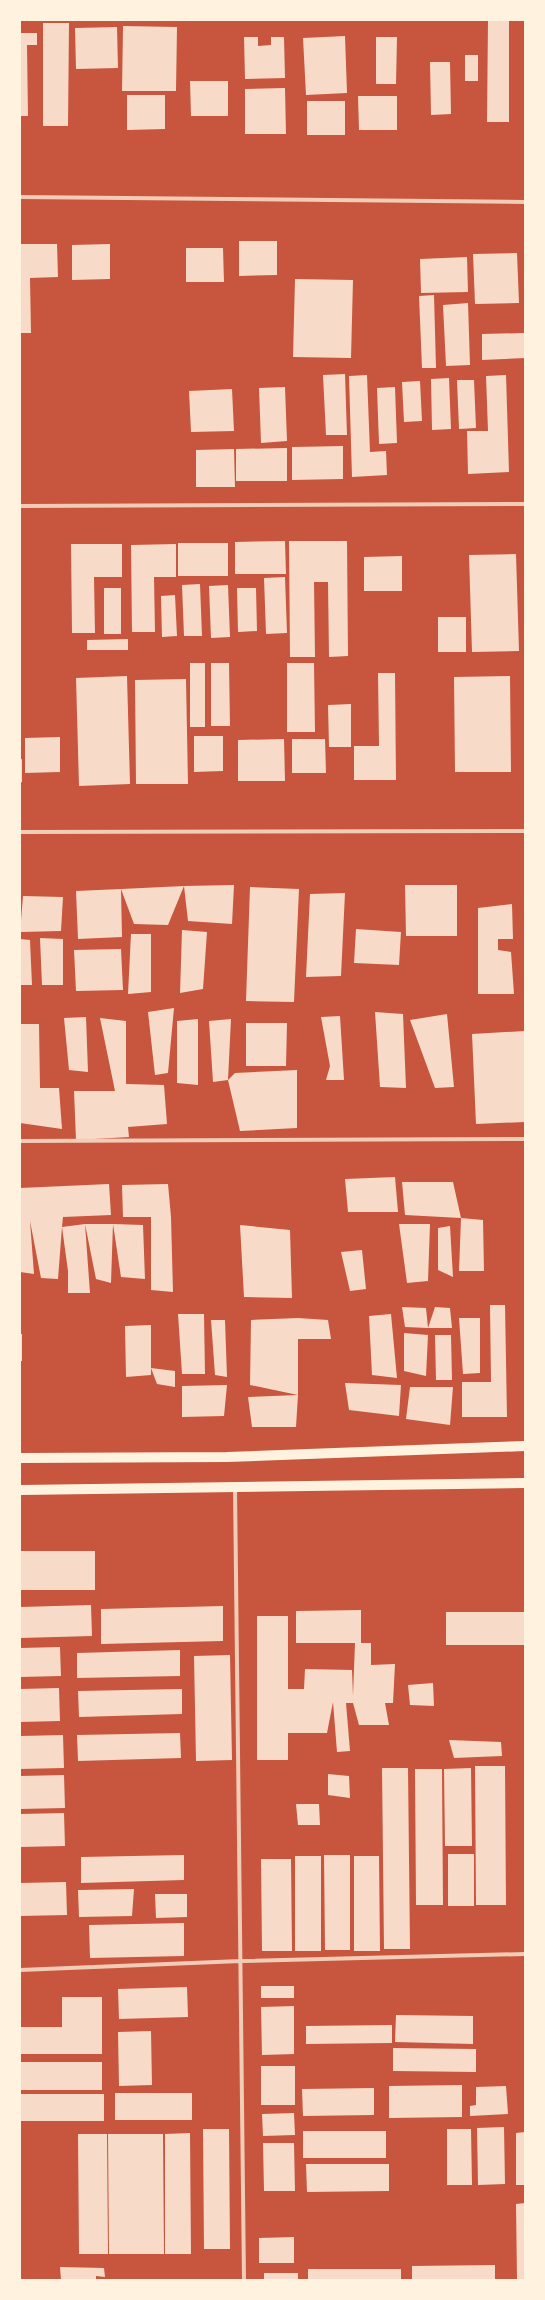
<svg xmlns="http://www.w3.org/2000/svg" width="545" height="2300" viewBox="0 0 545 2300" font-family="Quicksand,sans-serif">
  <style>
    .building { fill: #f7dbc8 }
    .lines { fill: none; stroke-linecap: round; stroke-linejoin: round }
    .service { stroke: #f1ccb7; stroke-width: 4 }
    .secondary { stroke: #fff3e0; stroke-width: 10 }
  </style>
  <rect width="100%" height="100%" fill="#c8553d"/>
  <path class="building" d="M488,20H509V122H487Z
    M43,23H69L68,126H43Z
    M123,26L177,27L176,91H122Z
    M117,27L118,68L76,69L75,28Z
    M20,33H37V45H27L28,116H20Z
    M345,36L347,93L306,95L303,38Z
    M244,37H258V46L271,45V37H284L285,78L245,79Z
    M376,37H397L396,84H376Z
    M465,55H478V81H465Z
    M430,62H450L451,114L431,115Z
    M190,81H228V116H191Z
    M285,88L286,134H245V89Z
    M127,95H165V129L127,130Z
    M358,96H397V130H359Z
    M307,101H345V135H307Z
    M239,241H277V275L239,276Z
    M20,244H57L58,277L30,278L31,333H20Z
    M110,244V279L72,280V245Z
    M186,248H223L224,282H186Z
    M517,253L519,303L475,304L473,254Z
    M467,257L468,292L421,293L420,259Z
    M295,279L353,280L351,358L293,357Z
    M434,295L436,368H422L419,296Z
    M468,303L470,365L446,366L443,305Z
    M524,333L525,358L482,360V334Z
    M345,374L347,435H326L323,375Z
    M367,375L370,452L386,451L387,475L352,477L349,376Z
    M506,375L509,472L468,474L467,431H488L486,376Z
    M449,378L451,429L432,430L431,379Z
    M457,380H474L476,428L459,429Z
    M420,381L422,421L404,422L402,382Z
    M285,387L287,441L261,443L259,388Z
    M395,387L397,443L379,444L377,388Z
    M232,389L234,431L191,432L189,391Z
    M343,446V479L292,480V447Z
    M287,448V481H236V449Z
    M234,449L235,487H196V450Z
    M285,541L286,574H235V542Z
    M289,541H347L348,656L329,657L328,582H314L315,657H290Z
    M178,543H228V576H178Z
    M71,544H122V577H94L95,633H72Z
    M176,544V577H154L155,632H132L131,545Z
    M516,554L519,651L472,652L469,555Z
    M402,556V591H364V557Z
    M285,577L287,633L266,634L264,578Z
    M200,584L202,636H184L182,585Z
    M228,585L230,637L211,638L209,586Z
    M104,588H121V634H104Z
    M237,588H256L257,631L238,632Z
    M175,595L177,636L162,637L161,596Z
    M438,617H466V652H438Z
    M128,639V650H87V640Z
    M190,663H205V727H190Z
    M211,663H229L230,726H211Z
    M287,663H314L315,732H287Z
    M378,673H395L396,780H354V746H379Z
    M127,676L130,784L79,786L76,678Z
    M510,676L511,772H455L454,677Z
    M186,679L188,784H136L135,680Z
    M351,704V747H329L328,705Z
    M194,736H223V771L194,772Z
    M60,737V772L25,773V738Z
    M284,739L285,781H238V740Z
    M292,739H325L326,773H292Z
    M22,759V782L20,783V760Z
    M234,885L232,924L188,921L184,886L168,925L134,924L121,889L184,886Z
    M405,885H457V936H406Z
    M250,887L299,889L294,1002L246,1001Z
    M121,889L122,937L78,939L76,891Z
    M345,893L341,976L306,977L310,894Z
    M23,896L63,897L61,931L20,932Z
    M512,904L513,939H498V950L511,952L514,994H478V908Z
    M356,929L401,932L399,965L354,963Z
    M182,930L207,932L203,989L180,993Z
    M131,934H151V992L128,994Z
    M40,938L63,939V985H42Z
    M20,939L30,940L32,985H20Z
    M121,949L123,990L76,991L74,950Z
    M174,1008L168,1073L155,1075L148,1012Z
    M375,1012L403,1014L406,1088L380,1087Z
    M447,1014L454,1087L435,1088L410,1020Z
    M340,1016L344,1080H326L330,1066L321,1017Z
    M86,1017L88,1072L69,1070L64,1018Z
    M100,1018L126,1021V1084L164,1085L167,1124L128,1127L129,1137L76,1140L74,1091H115Z
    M198,1019V1085L177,1083V1021Z
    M231,1019L228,1080L213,1082L209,1021Z
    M246,1023H287L286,1066H246Z
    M20,1024H39L40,1088H59L62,1129L20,1123Z
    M525,1031V1122L476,1124L472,1034Z
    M297,1070V1128L240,1131L228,1080L235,1073Z
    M395,1177L398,1212H348L345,1179Z
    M402,1182H453L461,1218L405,1215Z
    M109,1184L111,1215L63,1217L62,1227L85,1224H113L143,1225L145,1279L121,1277L113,1224L111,1283L96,1279L85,1224L90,1293H68V1271L62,1227L58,1279L41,1278L30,1221L34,1274L20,1272V1188Z
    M168,1184L171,1217L173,1292L151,1290V1217H123L122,1185Z
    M461,1218L483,1220L484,1271H459Z
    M399,1224H430L428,1281L407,1283Z
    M240,1225L290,1230L292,1298L244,1297Z
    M450,1226L453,1277L438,1270V1228Z
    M362,1250L366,1289L350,1291L341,1252Z
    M490,1305H505L507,1417H462V1382H491Z
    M402,1307L426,1308L428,1328L405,1327Z
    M435,1307L450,1308L452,1328H428Z
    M178,1314H204L205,1374H182Z
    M391,1314L397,1378L372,1375L369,1316Z
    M298,1318L328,1320L331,1339H298V1395L296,1427H252L248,1397L298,1395L250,1385L251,1320Z
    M459,1318H480V1373L463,1374Z
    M211,1320H225L227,1377L215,1375Z
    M151,1325V1375L126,1377L125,1326Z
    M404,1333L428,1335L426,1376L404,1371Z
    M20,1334H22V1361H20Z
    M435,1335H451L452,1380H436Z
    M151,1368L175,1371V1387L157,1384Z
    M345,1383L401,1385L399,1416L349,1410Z
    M227,1385L224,1416L182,1417V1386Z
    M410,1387H453L450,1425L406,1419Z
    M20,1551H95V1590H20Z
    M91,1605L92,1636L20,1638V1607Z
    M223,1606V1641L101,1644V1609Z
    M361,1610V1643H371V1665L395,1664L393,1703H385L389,1725H359L353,1703H346L350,1751L337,1752L333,1702L327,1733H288V1760H257V1616H288V1689H304L305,1669L352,1670L353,1696L355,1643H296V1611Z
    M446,1612H525V1645H446Z
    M60,1647L61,1676L20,1677V1648Z
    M180,1650V1676L77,1678V1653Z
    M230,1655L232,1760L196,1761L194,1656Z
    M433,1683L434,1706L410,1705L408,1685Z
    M59,1688L60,1721L20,1722V1689Z
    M182,1689V1714L79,1717L78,1691Z
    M180,1733L181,1758L78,1761L77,1735Z
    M63,1735L64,1768L20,1769V1736Z
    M449,1740L501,1742L502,1756L454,1758Z
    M475,1766H505L506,1905H476Z
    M382,1768H408L410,1949H384Z
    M471,1768L472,1846H445L444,1769Z
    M415,1769H442L443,1905H416Z
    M328,1774L349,1776L350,1798L328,1795Z
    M64,1775L65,1808L20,1809V1776Z
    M296,1804H319L320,1825H298Z
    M64,1813L65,1846L20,1847V1814Z
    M448,1854H474V1906H448Z
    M184,1855V1880L81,1883V1857Z
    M324,1855H350V1950H325Z
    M295,1856H321V1951H295Z
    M354,1856H379L380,1951H354Z
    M261,1859H291L292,1951H262Z
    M66,1882L67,1915L20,1916V1883Z
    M134,1889L132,1916L79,1917L78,1890Z
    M155,1894H187V1917L156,1918Z
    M184,1923V1956L90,1958L89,1925Z
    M261,1986H294V1998H261Z
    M187,1987L188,2017L119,2019L118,1989Z
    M62,1997H102V2054H20V2027H62Z
    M294,2006V2054L262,2055L261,2007Z
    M396,2015L473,2016V2044L395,2042Z
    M392,2025V2043L306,2044V2026Z
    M151,2031L152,2085L119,2086L118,2032Z
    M393,2048L476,2049V2072L393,2071Z
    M20,2062H102V2090H20Z
    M261,2066H295V2105H261Z
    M462,2085V2117L389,2118V2086Z
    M506,2086L508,2114L470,2116V2106L476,2105V2087Z
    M374,2088V2115L303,2116L302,2089Z
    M115,2093H192V2120H115Z
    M20,2094H104V2121H20Z
    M294,2113L295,2135L263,2136L262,2114Z
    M504,2127L505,2184L478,2185L477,2128Z
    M203,2129H229L230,2249H204Z
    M447,2129H471L472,2185H447Z
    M303,2131H386V2158H303Z
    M525,2132V2185H516V2133Z
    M190,2133L191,2254H165V2134Z
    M78,2134H107L108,2254H79Z
    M108,2134H163L164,2254H109Z
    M263,2143H294L295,2191H264Z
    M306,2164H389V2191L307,2192Z
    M525,2203V2280H517L516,2204Z
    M294,2237V2263H259V2238Z
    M495,2265V2280H412V2266Z
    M60,2267L104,2268L105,2277L96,2276V2280H61Z
    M308,2269H401V2280H308Z
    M264,2273H298V2280H264Z"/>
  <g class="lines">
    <path class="service" d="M20,197L525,202
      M20,506L525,504
      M20,832L525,831
      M20,1141L525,1139
      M235,1487L244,2280
      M20,1970L241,1961L525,1954"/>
    <path class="secondary" d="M20,1458L227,1457L525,1446
      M20,1490L525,1483"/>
  </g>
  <rect width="545" height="2300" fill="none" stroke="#fff3e0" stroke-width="42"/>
</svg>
